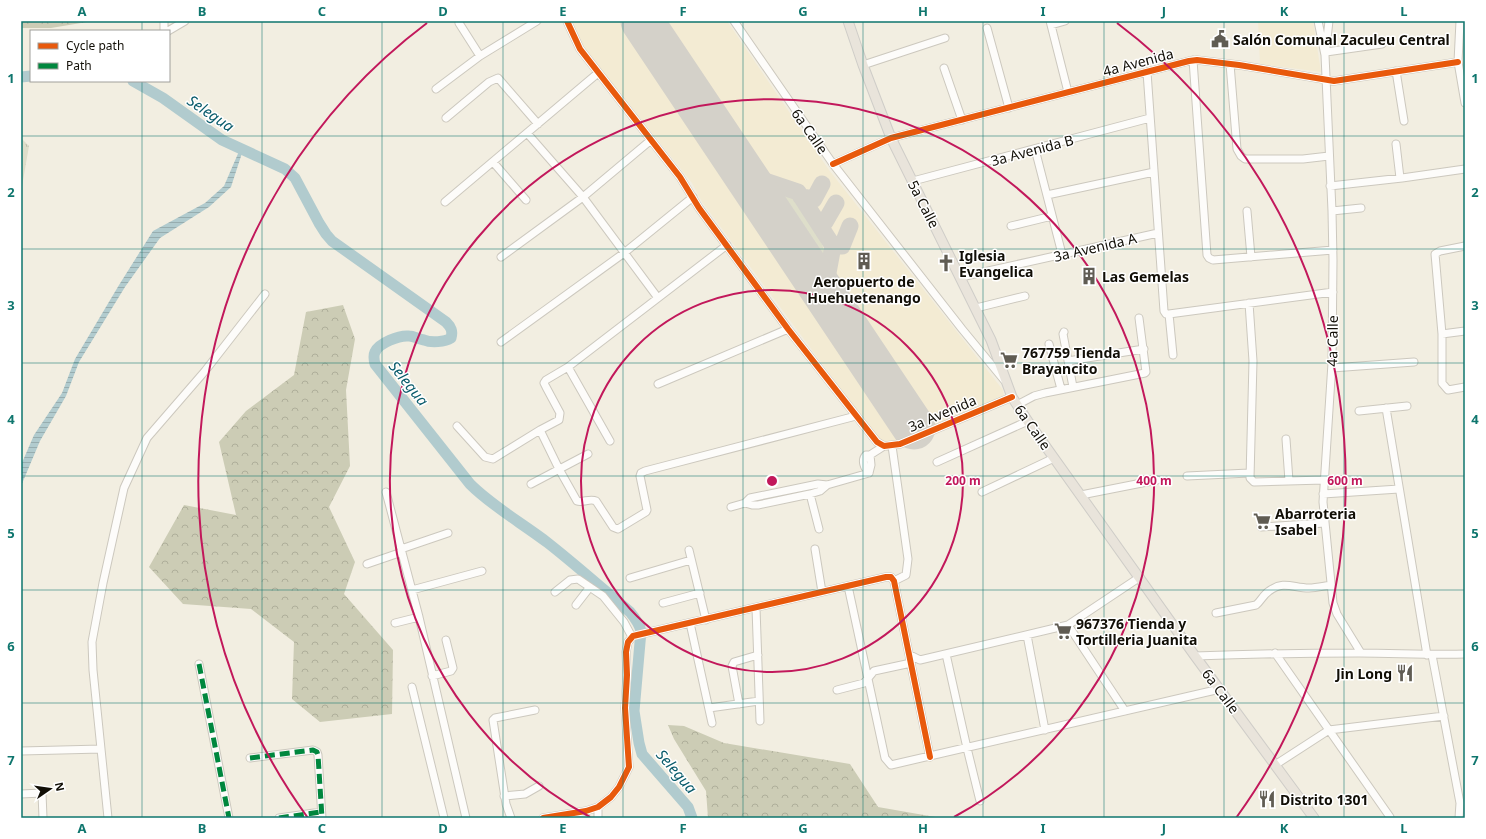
<svg xmlns="http://www.w3.org/2000/svg" width="1486" height="839" viewBox="0 0 1486 839" font-family="'Noto Sans',sans-serif">
  <style>
    .built { fill: #f3ebd3 }
    .green { fill: #dedeca }
    .forest { fill: url(#forest-crowns) }
    .park { fill: url(#park-tufts) }
    .water { fill: url(#water-rules) }
    .lines { fill: none; stroke-linecap: round; stroke-linejoin: round }
    .river { stroke: #b1cbce; stroke-width: 11 }
    .taxiway { stroke: #d4d1c9; stroke-width: 17 }
    .runway { stroke: #d4d1c9; stroke-width: 43 }
    .minor-casing { stroke: #ccc8be; stroke-width: 9 }
    .major-casing { stroke: #cfcdc8; stroke-width: 11 }
    .minor { stroke: #fdfcfa; stroke-width: 7 }
    .major { stroke: #e9e4db; stroke-width: 9 }
    .quiet { stroke: #00873e; stroke-width: 5; stroke-dasharray: 10 5; stroke-linecap: butt }
    .cycleway-casing { stroke: #fff; stroke-width: 8 }
    .cycleway { stroke: #e8590c; stroke-width: 6 }
    .grid { fill: none; stroke: #0f766e; stroke-width: 1; stroke-opacity: 0.55 }
    .ring { fill: none; stroke: #c2185b; stroke-width: 2 }
    .labels { text-anchor: middle; dominant-baseline: central; stroke-width: 3; stroke-linejoin: round; paint-order: stroke }
    .poi-label { font-size: 14px; font-weight: bold; fill: #110e06; stroke: #fff; text-anchor: start }
    .street-label { font-size: 14px; fill: #110e06; stroke: #fff }
    .water-label { font-size: 15px; font-style: italic; fill: #095b6b; stroke: #fff }
    .centre { fill: #c2185b; stroke: #fff; stroke-width: 2 }
    .ring-label { font-size: 12px; text-anchor: middle; font-weight: bold; fill: #c2185b; stroke: #fff; stroke-width: 3; stroke-linejoin: round; paint-order: stroke }
    .neatline { fill: none; stroke: #0f766e; stroke-width: 1.5 }
    .grid-label { font-size: 13px; text-anchor: middle; font-weight: bold; fill: #0f766e }
  </style>
  <defs>
    <pattern id="forest-crowns" width="20" height="18" patternUnits="userSpaceOnUse"><rect width="20" height="18" fill="#ccccb5"/><path d="M2 6a3 3 0 1 1 6 0M12 15a3 3 0 1 1 6 0" fill="none" stroke="#aeae9a"/></pattern>
    <pattern id="park-tufts" width="24" height="20" patternUnits="userSpaceOnUse"><rect width="24" height="20" fill="#dedeca"/><path d="M3 7l-1-3M5 7V3M7 7l1-3M15 17l-1-3M17 17v-4M19 17l1-3" fill="none" stroke="#bdbdac"/></pattern>
    <pattern id="water-rules" width="6" height="5" patternUnits="userSpaceOnUse"><rect width="6" height="5" fill="#b1cbce"/><path d="M0 2.5h6" fill="none" stroke="#97adaf"/></pattern>
  </defs>
  <rect width="100%" height="100%" fill="#f2eee1"/>
  <path class="built" d="M572,21H727L829,170L1003,390L1004,398L891,444L881,443L702,202L692,183L585,49Z
    M1258,21H1313L1321,72L1260,64Z"/>
  <path class="green" d="M773,190L786,192L792,196C800,209 828,244 825,259C824,263 821,267 819,270H816L767,193Z"/>
  <path class="forest" d="M21,21H93L51,28H21Z
    M343,305L355,339L346,390L350,466L329,507L355,562L344,594L393,650L392,714L320,722L292,699L294,642L251,609L183,604L149,567L184,505L236,515L219,442L246,411L294,375L306,312Z
    M668,725L684,726L724,743L850,764L878,807L941,818H708L706,791L674,739Z"/>
  <path class="park" d="M21,138L29,146L21,192Z"/>
  <path class="water" d="M240,149L243,150L231,187L209,207L160,238L125,287L79,362L66,396L40,441L21,486V465L34,435L62,393L75,359L119,285L153,231L205,203L224,186Z"/>
  <g class="lines">
    <path class="river" d="M21,77L31,76
      M133,81L163,98L222,140L285,169L295,178L319,223L326,234L332,241L446,322C451,327 453,331 451,338C445,342 431,343 424,340C418,339 414,336 409,336C399,335 379,343 375,352C373,356 374,360 375,364L470,484C493,507 522,523 548,543C576,565 603,589 630,612C635,618 639,623 641,631L634,711L639,743L642,754L688,807L692,818"/>
    <path class="taxiway" d="M744,174L798,192L833,246L824,294
      M801,197L814,199L822,184
      M818,222H825L836,203
      M833,246H842L850,226"/>
    <path class="runway" d="M642,21L914,428"/>
    <g class="minor-casing">
      <path id="minor" d="M164,21V31
        M567,21L580,49L680,177L699,208L788,329L877,442L884,446L900,444L1012,397
        M734,21L833,164L962,329L1004,380
        M1050,21L1068,92
        M1318,21L1325,55L1332,211L1333,260L1332,363L1323,502L1333,603L1337,614L1361,653
        M1460,21L1458,62L1465,103
        M459,23L480,56
        M1051,25L1065,21
        M987,28L1009,108
        M168,31L185,21
        M1326,47L1329,21
        M1326,52L1382,44
        M1193,60L1207,255L1209,258L1213,260L1333,250
        M1230,64L1237,149L1241,156L1245,159H1303L1329,156
        M863,65L945,38
        M944,68L962,120
        M1396,71L1404,121
        M1147,72L1164,311L1166,314H1169L1333,292
        M436,89L480,56L537,21
        M446,118L489,82L498,78L538,124
        M527,133L583,197L658,298
        M1396,144L1400,178
        M1035,149L1062,254
        M493,162L526,200
        M833,164L891,138L1189,61L1197,60L1239,65L1334,81L1458,62
        M913,181L1150,118
        M1330,186L1402,178L1465,169
        M1047,195L1154,172
        M445,202L598,73
        M1247,211L1251,257
        M1332,211L1361,208
        M1011,226L1052,216
        M1465,246L1440,251L1435,254L1442,334V383L1448,390L1465,387
        M501,257L583,197L651,140
        M961,277L1158,233
        M1249,303L1253,361L1250,478L1254,482L1324,480
        M976,308L1025,296
        M1169,314L1173,355
        M1064,332L1063,334L1073,387
        M1442,334L1465,331
        M501,342L624,253L693,197
        M1049,344L1061,389
        M1068,361L1144,349
        M568,367L610,441
        M1332,368L1414,362
        M658,384L788,329
        M1017,405L1034,396L1045,393L1145,373L1146,372L1139,318
        M1386,408L1427,655
        M1359,411L1407,406
        M457,426L485,457L493,459L540,430L559,420L560,413L546,387L544,383L546,380L568,367L727,245
        M540,430L559,469L577,501C583,503 590,498 596,501L613,527L618,529L646,512L647,510L640,476L641,473L645,471L856,416
        M1286,439L1289,481
        M892,446L908,559L906,575L894,581
        M937,462L1028,421
        M869,473C864,468 861,460 866,455H870
        M1187,476L1249,473
        M531,484L588,454
        M386,492L419,617L466,818
        M982,492L1054,458
        M810,494L819,529
        M1323,494L1399,489
        M1081,495L1157,480
        M745,503L752,505H758L810,494L820,491L827,485
        M731,507L745,503L750,498L818,484L827,485L869,473L871,465L870,455L884,446
        M1261,527L1325,523
        M401,549L448,533
        M815,549L822,592
        M689,550L706,620
        M367,564L402,552
        M630,578L691,560
        M848,586L885,758L891,765L1220,689
        M412,590L482,571
        M555,592L570,580L578,579L603,596L624,622L632,637
        M663,603L700,593
        M576,605L590,587
        M756,608L760,721
        M1216,613L1256,605C1261,601 1263,595 1269,591C1284,580 1293,588 1309,588C1316,588 1324,586 1331,585
        M395,623L419,617
        M690,623L712,723
        M1068,625L1125,711
        M1027,635L1045,730
        M1275,653L1390,817
        M946,654L967,748L980,801
        M910,655L920,660L1068,625L1140,577
        M1432,655L1460,803L1459,818
        M1195,656C1250,654 1304,653 1359,653C1394,653 1430,655 1465,654
        M199,664L229,818
        M432,676L451,671L453,668L446,640
        M412,687L444,818
        M837,690L864,683L874,671L911,663
        M739,704L732,666L734,662L758,655
        M709,708L759,701
        M21,751L101,749
        M250,758L313,750L317,752L318,755L322,818
        M1275,765L1329,730L1444,716
        M21,794L42,793L43,818
        M504,796L525,794L539,786
        M598,807V818
        M108,818L93,670L92,642L103,583L124,488L147,438L205,371L265,294
        M279,818L321,812
        M511,818L506,804L493,720L495,718L535,710
        M543,818L586,811L598,807L611,797L619,787L629,767L625,708L627,675L626,652L628,642L633,636L886,577H891L894,581L930,757"/>
    </g>
    <g class="major-casing">
      <path id="major" d="M848,21L863,65L891,138L991,340L1012,397L1029,423L1195,656L1314,818"/>
    </g>
    <use href="#minor" class="minor"/>
    <use href="#major" class="major"/>
    <path class="quiet" d="M199,664L229,818
      M250,758L313,750L317,752L318,755L322,818
      M279,818L321,812"/>
    <g class="cycleway-casing">
      <path id="cycleway" d="M567,21L580,49L680,177L699,208L788,329L877,442L884,446L900,444L1012,397
        M833,164L891,138L1189,61L1197,60L1239,65L1334,81L1458,62
        M543,818L586,811L598,807L611,797L619,787L629,767L625,708L627,675L626,652L628,642L633,636L886,577H891L894,581L930,757"/>
    </g>
    <use href="#cycleway" class="cycleway"/>
  </g>
  <path class="grid" d="M142,21V31M262,21V818M382,21V818M503,21V818M623,21V818M743,21V818M863,21V818M983,21V818M1104,21V818M1224,21V818M1344,21V818M142,81V818M21,136H1465M21,249H1465M21,363H1465M21,476H1465M21,590H1465M21,703H1465"/>
  <g class="ring">
    <circle cx="772" cy="481" r="191"/>
    <path d="M590 817A382 382 0 1 1 954 817"/>
    <path d="M308 818A573 573 0 0 1 427 23M1117 23A573 573 0 0 1 1236 818"/>
  </g>
  <defs>
    <g id="civic-bare" transform="scale(1.38)"><path d="M-.6-6.5H3V-4.5H.6V-3L4-1V1h2V6H-6V1h2V-1L-.6-3ZM-1.2 2.5V6h2.4V2.5Z" fill="#605c53" stroke="#fff" stroke-width="2.5" paint-order="stroke"/></g>
    <g id="building-bare" transform="scale(1.38)"><path d="M-4-6H4V6H1V3H-1V6H-4ZM-2.5-4.3h1.7v1.8h-1.7ZM.8-4.3h1.7v1.8H.8ZM-2.5-1h1.7V.8h-1.7ZM.8-1h1.7V.8H.8Z" fill="#605c53" stroke="#fff" stroke-width="2.5" paint-order="stroke"/></g>
    <g id="church-bare" transform="scale(1.38)"><path d="M-1.2-6h2.4v3.5h3.3v2.4h-3.3V6h-2.4V-.1h-3.3v-2.4h3.3Z" fill="#605c53" stroke="#fff" stroke-width="2.5" paint-order="stroke"/></g>
    <g id="supermarket-bare" transform="scale(1.38)"><path d="M-6-5.5h2.5l.6 2H6L4.5 2H-2.5L-4.4-4H-6ZM-1.5 3.2a1.3 1.3 0 1 0 .1 0ZM3 3.2a1.3 1.3 0 1 0 .1 0Z" fill="#605c53" stroke="#fff" stroke-width="2.5" paint-order="stroke"/></g>
    <g id="restaurant-bare" transform="scale(1.38)"><path d="M-5-6h1v4h1v-4h1v4h1v-4h1v5L-1.5 .5V6h-2V.5L-5-1ZM5-6V6H3V1.5H1.5Q1.5-4 5-6Z" fill="#605c53" stroke="#fff" stroke-width="2.5" paint-order="stroke"/></g>
  </defs>
  <g fill-rule="evenodd">
    <use href="#civic-bare" x="1220" y="39"/>
    <use href="#building-bare" x="864" y="261"/>
    <use href="#church-bare" x="946" y="263"/>
    <use href="#building-bare" x="1089" y="276"/>
    <use href="#supermarket-bare" x="1009" y="360"/>
    <use href="#supermarket-bare" x="1262" y="521"/>
    <use href="#supermarket-bare" x="1063" y="631"/>
    <use href="#restaurant-bare" x="1405" y="673"/>
    <use href="#restaurant-bare" x="1267" y="799"/>
  </g>
  <g class="labels">
    <g class="poi-label">
      <text x="1233" y="39">Salón Comunal Zaculeu Central</text>
      <text x="959" y="255">Iglesia<tspan x="959" dy="16">Evangelica</tspan></text>
      <text x="1102" y="276">Las Gemelas</text>
      <text x="864" y="281" text-anchor="middle">Aeropuerto de<tspan x="864" dy="16">Huehuetenango</tspan></text>
      <text x="1022" y="352">767759 Tienda<tspan x="1022" dy="16">Brayancito</tspan></text>
      <text x="1275" y="513">Abarroteria<tspan x="1275" dy="16">Isabel</tspan></text>
      <text x="1076" y="623">967376 Tienda y<tspan x="1076" dy="16">Tortilleria Juanita</tspan></text>
      <text x="1392" y="673" text-anchor="end">Jin Long</text>
      <text x="1280" y="799">Distrito 1301</text>
    </g>
    <g class="street-label">
      <text transform="translate(1138 62) rotate(-15)">4a Avenida</text>
      <text transform="translate(810 131) rotate(55)">6a Calle</text>
      <text transform="translate(1032 150) rotate(-15)">3a Avenida B</text>
      <text transform="translate(924 204) rotate(63)">5a Calle</text>
      <text transform="translate(1095 247) rotate(-13)">3a Avenida A</text>
      <text transform="translate(1332 341) rotate(-89)">4a Calle</text>
      <text transform="translate(942 413) rotate(-23)">3a Avenida</text>
      <text transform="translate(1033 427) rotate(55)">6a Calle</text>
      <text transform="translate(1221 691) rotate(53)">6a Calle</text>
    </g>
    <g class="water-label">
      <text transform="translate(211 113) rotate(34)">Selegua</text>
      <text transform="translate(409 383) rotate(51)">Selegua</text>
      <text transform="translate(677 771) rotate(49)">Selegua</text>
    </g>
  </g>
  <circle cx="772" cy="481" r="6" class="centre"/>
  <g class="ring-label">
    <text x="963" y="485">200 m</text>
    <text x="1154" y="485">400 m</text>
    <text x="1345" y="485">600 m</text>
  </g>
  <rect width="1486" height="839" fill="none" stroke="#ffffff" stroke-width="44"/>
  <rect x="30" y="30" width="140" height="52" fill="#ffffff" stroke="#a09f9b"/>
  <rect x="38" y="43" width="20" height="6" fill="#e8590c" stroke="#a09f9b"/>
  <text x="66" y="50" font-size="12" fill="#110e06">Cycle path</text>
  <rect x="38" y="63" width="20" height="6" fill="#00873e" stroke="#a09f9b"/>
  <text x="66" y="70" font-size="12" fill="#110e06">Path</text>
  <g transform="translate(50 789) rotate(77)" stroke="#ffffff" stroke-width="3" paint-order="stroke">
  <path d="M0-3L7 15L0 10L-7 15Z" fill="#110e06"/>
  <text y="-6" font-size="11" font-weight="bold" text-anchor="middle" fill="#110e06">N</text>
  </g>
  <rect x="22" y="22" width="1442" height="795" class="neatline"/>
  <g class="grid-label">
    <text x="82" y="16">A</text>
    <text x="202" y="16">B</text>
    <text x="322" y="16">C</text>
    <text x="443" y="16">D</text>
    <text x="563" y="16">E</text>
    <text x="683" y="16">F</text>
    <text x="803" y="16">G</text>
    <text x="923" y="16">H</text>
    <text x="1043" y="16">I</text>
    <text x="1164" y="16">J</text>
    <text x="1284" y="16">K</text>
    <text x="1404" y="16">L</text>
    <text x="11" y="83">1</text>
    <text x="1475" y="83">1</text>
    <text x="11" y="197">2</text>
    <text x="1475" y="197">2</text>
    <text x="11" y="310">3</text>
    <text x="1475" y="310">3</text>
    <text x="11" y="424">4</text>
    <text x="1475" y="424">4</text>
    <text x="11" y="538">5</text>
    <text x="1475" y="538">5</text>
    <text x="11" y="651">6</text>
    <text x="1475" y="651">6</text>
    <text x="11" y="765">7</text>
    <text x="1475" y="765">7</text>
    <text x="82" y="833">A</text>
    <text x="202" y="833">B</text>
    <text x="322" y="833">C</text>
    <text x="443" y="833">D</text>
    <text x="563" y="833">E</text>
    <text x="683" y="833">F</text>
    <text x="803" y="833">G</text>
    <text x="923" y="833">H</text>
    <text x="1043" y="833">I</text>
    <text x="1164" y="833">J</text>
    <text x="1284" y="833">K</text>
    <text x="1404" y="833">L</text>
  </g>
</svg>
